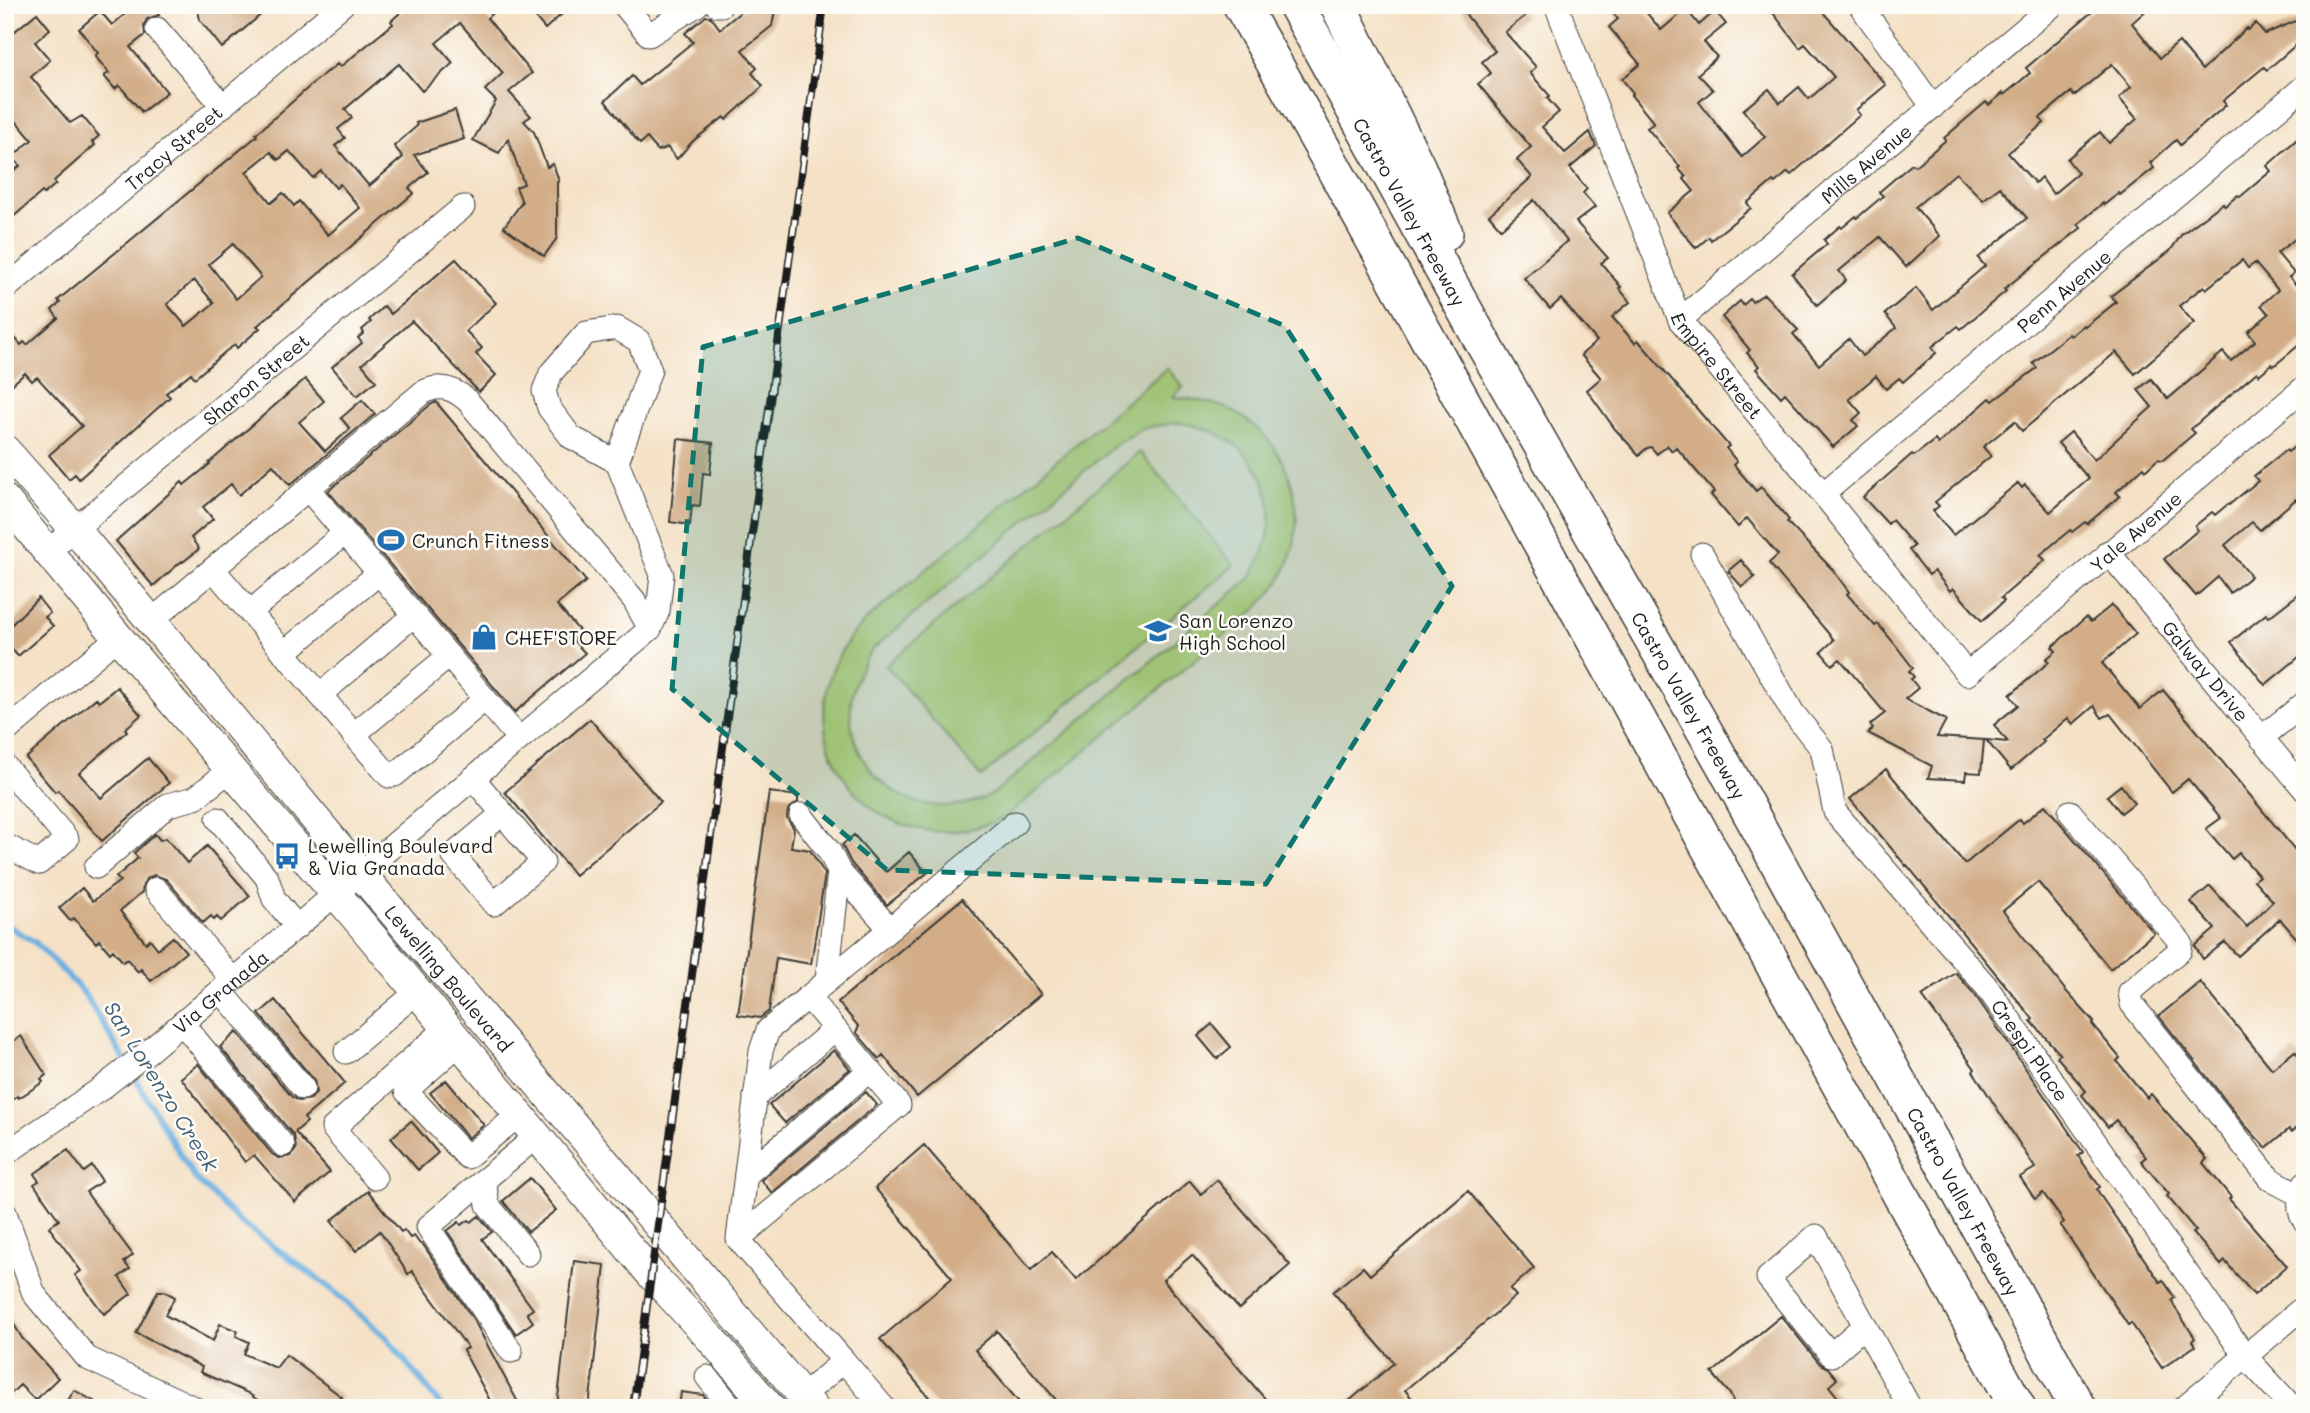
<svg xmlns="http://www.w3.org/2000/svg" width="2310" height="1413" viewBox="0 0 2310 1413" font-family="Mali,sans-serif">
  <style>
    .green { fill: #c5d577; stroke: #70784a; stroke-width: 2; fill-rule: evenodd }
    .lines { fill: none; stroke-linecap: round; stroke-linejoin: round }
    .stream { stroke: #6bb1e1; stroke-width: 6 }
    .building { fill: #d2ad88; fill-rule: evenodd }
    .minor-casing { stroke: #3c3a36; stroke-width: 25 }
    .major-casing { stroke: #3c3a36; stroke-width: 32 }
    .highway-casing { stroke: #3c3a36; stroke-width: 38 }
    .minor { stroke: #fff; stroke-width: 23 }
    .major { stroke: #fff; stroke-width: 30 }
    .highway { stroke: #fff; stroke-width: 35 }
    .rail-casing { stroke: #1c1c1c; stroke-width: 8 }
    .rail { stroke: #fdfcf7; stroke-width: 5; stroke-dasharray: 16; stroke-linecap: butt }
    .marked { fill: #0f766e; fill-opacity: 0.2; stroke: #0f766e; stroke-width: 5; stroke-dasharray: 14 9; stroke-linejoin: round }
    .labels { text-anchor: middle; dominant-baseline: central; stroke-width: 5; stroke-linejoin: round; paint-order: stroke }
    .street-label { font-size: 19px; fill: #1c1c1c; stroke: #fdfcf7 }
    .poi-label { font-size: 19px; fill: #1c1c1c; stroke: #fdfcf7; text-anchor: start }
    .water-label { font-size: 21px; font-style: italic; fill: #405f75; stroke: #fdfcf7 }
  </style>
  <rect width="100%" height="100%" fill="#fdfcf7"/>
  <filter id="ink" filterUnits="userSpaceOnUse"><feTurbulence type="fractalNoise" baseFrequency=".0143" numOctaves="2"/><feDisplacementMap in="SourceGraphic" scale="14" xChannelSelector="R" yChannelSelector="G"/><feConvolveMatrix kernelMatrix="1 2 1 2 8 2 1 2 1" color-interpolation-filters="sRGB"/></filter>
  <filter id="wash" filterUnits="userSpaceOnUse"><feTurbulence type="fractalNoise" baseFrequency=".00686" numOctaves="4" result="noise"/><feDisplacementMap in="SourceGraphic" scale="28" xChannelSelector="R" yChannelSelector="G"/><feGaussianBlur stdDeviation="1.57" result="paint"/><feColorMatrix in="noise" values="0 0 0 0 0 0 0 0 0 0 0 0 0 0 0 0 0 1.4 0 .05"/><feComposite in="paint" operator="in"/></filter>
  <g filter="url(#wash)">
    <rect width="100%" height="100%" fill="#f4e1c6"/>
    <path class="green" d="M1167,368L1183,387L1173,397C1195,399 1216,402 1236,413C1293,445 1313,520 1282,577C1275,590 1265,600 1255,610L1007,816C872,882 760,723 867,619ZM1176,423C1260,430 1297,510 1249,579L993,794C896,842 808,735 873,649L1115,445L1144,428Z
      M1140,452L1234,565L981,777L886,665Z"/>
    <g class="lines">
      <path class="stream" d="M5,924L36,943L84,993L126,1062
        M131,1072L194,1177L239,1221L329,1287L386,1337L443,1408"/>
    </g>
    <g id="blocks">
      <path class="building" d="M136,5H150L159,15L147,19L144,25L145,35L130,47L167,92L142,112L119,85L115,89L104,76L109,73L95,56L98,53L79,29L100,11L112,25Z
        M197,5H272L222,48L200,20Z
        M409,5H502L487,18L532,73L509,92L531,116L524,121L534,132L547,167L553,164L559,181L557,182V238L544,256L504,227L522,202L516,187L524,184L508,139L499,153L473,140L496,101L485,90L503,73L460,23L436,43L453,63L422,91L399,64L345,109L352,118L338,129L345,138L335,146L369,186L403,157L394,146L417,126L416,123L455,110L464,139L414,155L428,172L409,188L414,193L257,326L260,328L237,348L235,345L226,351L195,378L191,373L166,393L170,397L79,479L75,474L69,479L49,455L82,426L37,377L32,381L25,373L5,391V326L21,345L24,342L27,345L58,318L52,310L60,303L58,300L257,136L256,134L327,71L328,72L337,64L340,67L393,24L391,21ZM289,151L313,178L321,171L336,188L340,184L360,208L328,235L299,201L294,206L283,193L271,203L246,172L271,152L278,160ZM233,244L261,277L236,299L209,264ZM194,280L214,303L186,326L167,304Z
        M525,5H572L545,29Z
        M749,5H776L772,26L742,50L757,68L752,73L763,86L726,120L724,117L693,141L677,159L667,147L661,151L660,149L658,151L647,138L640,144L605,101L632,76L640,85L693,42L685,33L706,16L711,17L720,29Z
        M1458,5H1517L1525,16L1505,32L1536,67L1530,73L1550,96L1547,98L1559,112L1542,127L1565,153L1590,132L1596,146L1570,168L1587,189L1583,193L1595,207L1576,222L1608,258L1601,263L1621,287L1619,288L1630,302L1612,317L1635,343L1638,340L1709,423L1729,446L1726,448L1737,462L1734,465L1756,491L1761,487L1789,520L1787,522L1832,569L1849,592L1847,594L1875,626L1878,624L1894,643L1913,668L1909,671L1914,677L1911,679L1918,688L1905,699L1946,720L1937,737L1984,740L1981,773L1966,772L1965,780L1928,778L1932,766L1868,733L1873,729L1870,725L1885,713L1840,659L1832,665L1821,652L1834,640L1769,563L1778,555L1747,518L1738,527L1711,495L1714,492L1676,447L1672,451L1667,445L1657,454L1651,447L1647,448L1639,455L1615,429L1587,390L1601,378L1581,355L1597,341L1561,299L1550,309L1524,278L1567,241L1534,200L1501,229L1489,215L1532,177L1517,160L1531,147L1478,84L1491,73L1482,62L1495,51Z
        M1606,5H1640L1661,30L1686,9L1699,25L1715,11L1726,24L1704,42L1717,57L1698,74L1713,90L1699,102L1742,157L1765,137L1743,110L1769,89L1780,103L1799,87L1809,99L1834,77L1805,44L1800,48L1767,5H1817L1886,85L1856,110L1860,115L1791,175L1788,172L1775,183L1773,181L1747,203L1751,208L1711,240L1709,237L1696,248L1667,213L1694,191L1684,179L1686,177L1678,168L1680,167L1647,128L1654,123L1631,95L1633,93L1622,79L1640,64L1609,27L1618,19Z
        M2100,5H2152L2132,23L2160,58L2179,42L2202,70L2247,28L2248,30L2256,23L2265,34L2305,17V37L2267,70L2264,67L2223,101L2226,105L2180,145L2176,140L2150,163L2154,168L2120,195L2119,193L2104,205L2103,203L2078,224L2081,228L2014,281L2004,289L2006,291L1961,329L1958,326L1932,347L1936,353L1903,382L1899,378L1886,389L1876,376L1849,399L1861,413L1853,420L1858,426L1833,447L1785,393L1781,397L1756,369L1759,366L1747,353L1750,350L1722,317L1740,301L1743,305L1750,299L1752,302L1764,294L1798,330L1793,334L1819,365L1849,339L1862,356L1896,328L1885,314L1916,288L1933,310L1985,266L1978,258L2027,218L2000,187L1983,200L1956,173L1915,207L1940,236L1906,267L1880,237L1839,271L1846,280L1817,305L1792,274L1827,244L1824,240L1840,226L1842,228L1856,216L1857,218L1883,196L1879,192L1912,164L1915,166L1946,140L1944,138L1986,102L1989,105L2003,93L2004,95L2030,73L2026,68ZM2112,64L2131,87L2119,98L2137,119L2109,143L2100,132L2067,159L2078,173L2053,194L2041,177L2035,183L2008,153L2044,123L2040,118L2071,92L2074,96Z
        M37,13L50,29L35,42L50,60L31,77L70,123L82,116L99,136L92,142L95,145L54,181L56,184L44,194L42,192L5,224V178L20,166L12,157L32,140L5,108V20L15,31Z
        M2305,132V231L2277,253L2294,273L2289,277L2305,295V340L2274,366L2272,364L2259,375L2257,372L2223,401L2191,429L2195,433L2163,460L2158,459L2146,470L2144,467L2116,492L2120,496L2087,524L2085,522L2072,532L2070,530L2040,555L2045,560L2001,598L2004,601L1982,621L1953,588L1950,591L1934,571L1929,575L1909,550L1914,546L1892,520L1888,524L1863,497L1912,454L1914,456L1935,440L1938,444L1990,398L1993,401L2037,368L2033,363L2069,334L2071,336L2084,325L2085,327L2116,302L2111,296L2170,251L2182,234L2223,203L2225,206L2238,195L2240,197L2271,171L2267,166ZM2242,260L2248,268L2255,263L2278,290L2261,305L2269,314L2248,332L2255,341L2231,361L2223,352L2168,399L2151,379L2138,390L2152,407L2094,460L2071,432L2065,437L2058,443L2089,479L2050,512L2025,485L2022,488L2018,483L1953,535L1933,511L1939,506L1935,502L1991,456L1983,447L2015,421L2022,431L2116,352L2135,374L2194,323L2179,306L2204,286L2206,289Z
        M456,259L496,303L466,331L482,348L476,354L496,375L479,392L412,321L362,364L376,381L357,396L332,367L362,343L358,338L364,333L362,330L371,322L369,320L384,306L391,314Z
        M305,379L324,401L299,422L325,451L350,429L341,418L362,400L375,414L290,485L273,465L239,495L231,484L203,507L213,519L191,538L199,549L183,562L182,561L153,586L116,541L182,482L184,485L210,464L209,463Z
        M436,402L586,581L557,605L581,633L573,640L585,653L515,712L328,491L430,405Z
        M678,439L713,443L710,474L703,473L700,506L692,505L690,525L670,522Z
        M2305,439V510L2296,499L2260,530L2252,522L2225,545L2251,576L2230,593L2218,577L2196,596L2164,559L2198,530L2195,526L2212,512L2215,515L2228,504L2229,505L2258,481L2254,476L2286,450L2288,452Z
        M1741,560L1755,577L1742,587L1728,571Z
        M2305,589V652L2265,685L2231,642L2266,614L2269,617Z
        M38,598L50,613L45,617L53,626L18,656L5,642V631Z
        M2112,605L2136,634L2102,663L2140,709L2163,690L2305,862V948L2280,919L2238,956L2225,942L2203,959L2195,946L2215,929L2191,902L2210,886L2247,927L2273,901L2254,880L2259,876L2239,853L2232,859L2206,829L2221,818L2188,779L2172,792L2110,714L2102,718L2094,706L2073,724L2068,718L2042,740L2044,742L2011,770L1986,740L2008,742L1994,725L2018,705L2010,695L2049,662L2046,659L2056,651L2052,647L2086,617L2091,622Z
        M117,687L141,715L125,729L127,731L79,773L101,798L148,758L169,783L102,841L58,790L55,792L26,758L96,698L99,702Z
        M590,719L661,802L575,875L505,792Z
        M1886,769L1965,864L2020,819L2023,823L2045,805L2154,933L2110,969L2038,882L2003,911L2066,991L2094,1022L2092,1024L2120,1058L2117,1061L2147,1098L2151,1094L2207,1159L2203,1163L2231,1197L2229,1199L2287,1266L2254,1295L2225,1261L2221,1265L2193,1233L2196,1231L2167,1196L2169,1194L2141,1161L2146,1157L2116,1120L2108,1127L2082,1095L2086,1091L2057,1057L2060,1054L2031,1021L2033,1019L1907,865L1906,866L1850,799Z
        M2121,785L2134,803L2121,813L2107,796Z
        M769,792L798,796V802L788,810L787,818L794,829L791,847L810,850L825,874L811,964L776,958L769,1011L760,1018L738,1015Z
        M155,834L160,840L166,838L187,863L207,846L250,896L221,921L217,917L214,920L211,916L203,923L166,879L154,875L146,879L143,885L142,892L120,911L146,943L150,939L158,949L173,937L186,952L151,981L141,969L138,972L127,959L123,962L113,950L110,953L99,940L96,943L74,918L70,921L59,908L82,888L93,901L120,881L116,877L138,858L134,853Z
        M854,835L886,872L909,852L927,873L887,905L851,863L842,845Z
        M962,899L1041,994L917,1097L883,1055L879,1059L856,1032L859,1027L838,1002Z
        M1956,973L1975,995L2083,1152L2078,1156L2100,1187L2097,1189L2100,1195L2160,1282L2163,1280L2175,1298L2172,1300L2174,1306L2195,1338L2192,1341L2195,1346L2162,1368L2131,1323L2128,1325L2062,1227L2060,1225L2064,1222L2043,1193L2035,1199L2020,1177L2035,1168L1973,1071L1975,1069L1922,996Z
        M2200,982L2272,1069L2295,1051L2305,1063V1121L2292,1132L2289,1129L2266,1148L2245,1125L2159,1016Z
        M275,1000L345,1083L304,1118L307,1122L295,1132L330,1172L295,1202L254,1155L245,1162L181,1078L198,1064L272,1154L279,1158L291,1156L296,1149L294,1136L220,1047L237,1032L292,1097L299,1101L311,1099L316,1092L314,1080L259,1014Z
        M1212,1024L1231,1047L1217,1059L1198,1036Z
        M21,1036L46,1075L41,1079L43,1082L19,1098L17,1096L13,1099L5,1087V1047Z
        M834,1050L850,1069L785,1123L769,1105Z
        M446,1080L484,1125L468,1138L430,1093Z
        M866,1092L877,1105L772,1193L761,1180Z
        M411,1121L438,1153L418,1170L391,1138Z
        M924,1145L1031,1270L1052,1252L1076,1280L1190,1181L1201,1194L1217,1180L1290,1265L1239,1309L1192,1255L1163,1280L1273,1408H1063L997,1331L975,1350L1024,1408H938L880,1339L952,1278L875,1188Z
        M68,1150L84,1172L92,1166L102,1181L86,1192L133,1255L124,1262L130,1269L119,1277L131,1294L104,1314L75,1275L81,1271L49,1227L59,1220L34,1184L39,1181L34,1174Z
        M530,1178L556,1210L528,1232L503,1201Z
        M368,1191L401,1232L404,1230L410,1238L414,1236L420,1244L422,1243L475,1322L521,1408H494L463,1350L468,1348L412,1271L408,1274L380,1231L356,1251L331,1221Z
        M1468,1191L1534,1268L1510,1289L1516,1296L1405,1390L1420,1408H1341L1394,1363L1333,1292L1363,1267L1370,1275Z
        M479,1216L492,1232L482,1239L533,1309L527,1313L533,1322L516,1334L447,1231L459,1222L461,1225L469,1220L471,1222Z
        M574,1261L605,1265L589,1408L557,1406Z
        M158,1291H164L175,1297L165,1315L213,1341L220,1324L238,1331L236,1336L249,1342L244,1354L276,1368L286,1355L342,1397L339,1400L346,1408H268L248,1393L200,1372L202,1367L136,1333Z
        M5,1309L22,1338L58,1378L35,1400L20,1385L5,1399Z
        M1781,1316L1820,1364L1828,1368L1837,1379L1829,1386L1841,1401L1833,1408H1736L1730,1394L1712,1373Z
        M74,1390L106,1408H64Z
        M681,1392L703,1395L714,1408H679Z"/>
    </g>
  </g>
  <g filter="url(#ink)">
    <use href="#blocks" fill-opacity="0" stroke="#3c3a36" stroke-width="2"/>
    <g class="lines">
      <g class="minor-casing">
        <g id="minor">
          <path d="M624,5L649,35L697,5"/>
          <path d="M717,5H721"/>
          <path id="s1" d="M1556,5L1680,320L1823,494L1967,674L2305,387"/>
          <path d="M1860,5L1933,107"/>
          <path d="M157,29L223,106"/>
          <path id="s2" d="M5,289L342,5"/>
          <path id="s3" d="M1680,320L2053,5"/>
          <path d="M617,462L571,437L549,408L544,391L551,373L586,333L617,328L639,341L650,370L617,462L662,575L658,611L650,629"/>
          <path d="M308,489L519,739"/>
          <path id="s4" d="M1823,494L2305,86"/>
          <path id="s5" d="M47,552L463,207"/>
          <path id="s6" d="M2108,552L2305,790"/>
          <path id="s7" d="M1702,554L1793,713L1822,749L1835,812L1986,986L2245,1356L2293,1408"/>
          <path d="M213,569L389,776L395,775L485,699"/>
          <path d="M250,612L345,533"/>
          <path d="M284,653L379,573"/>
          <path d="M320,695L414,615"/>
          <path d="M5,732L118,637"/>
          <path d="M353,735L449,656"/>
          <path d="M2261,738L2305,703"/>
          <path d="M5,766L67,839L39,863L5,845"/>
          <path d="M473,778L543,862L494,904L453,855L502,814"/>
          <path d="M2070,812L2181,943L2180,950L2130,992L2132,1004L2270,1179L2300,1195"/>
          <path d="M801,815L829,851L839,871L890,929L808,997"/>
          <path d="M218,819L267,878L274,899L297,927"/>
          <path d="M96,867L168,805L195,798L230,770"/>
          <path d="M156,889L233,980"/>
          <path d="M890,929L1015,823"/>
          <path d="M827,980L839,871"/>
          <path d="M221,991L303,1088"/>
          <path d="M182,1023L283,1145"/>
          <path d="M460,1043L406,1091L467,1157L519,1115"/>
          <path d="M346,1052L417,992"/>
          <path d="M755,1097L835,1029"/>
          <path id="s8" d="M5,1154L102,1088L149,1051L650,629L634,600L467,400C453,388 439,383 422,393L151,621"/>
          <path d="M746,1175L870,1070"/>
          <path d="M375,1178L333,1128L447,1028"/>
          <path d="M484,1180L488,1205L528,1254"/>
          <path d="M2305,1183C2300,1196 2296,1209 2305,1221"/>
          <path d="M5,1213L34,1294L87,1358L194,1408"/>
          <path d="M738,1239L899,1105L808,997L768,1030L761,1051L738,1239L844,1361L802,1396"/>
          <path d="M1864,1326L1831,1355L1768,1278L1816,1236L1910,1408"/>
          <path d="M511,1351L428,1227L537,1136"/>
          <path d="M844,1361L884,1408"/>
          <path d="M707,1377L732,1408"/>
          <path d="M2184,1408L2305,1306"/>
        </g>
      </g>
      <g class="major-casing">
        <g id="major">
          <path id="s9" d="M5,450L74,528L360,873L813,1408"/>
          <path d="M5,500L118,637L358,920L651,1274L712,1340L770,1408"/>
        </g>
      </g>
      <g class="highway-casing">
        <g id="highway">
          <path d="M1241,5L1326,154L2018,1408"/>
          <path id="s10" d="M1296,5L1479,336L1724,765L2078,1408"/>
          <path d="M1338,5L1418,168L1445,233"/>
        </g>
      </g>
      <use href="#minor" class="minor"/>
      <use href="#major" class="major"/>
      <use href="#highway" class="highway"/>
      <g class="rail-casing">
        <path id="rail" d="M633,1408L824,5"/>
      </g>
      <use href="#rail" class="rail"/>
    </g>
  </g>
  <path class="marked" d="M1078,238L1285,326L1452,586L1266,884L887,870L672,689L703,347Z"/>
  <defs>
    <g id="stadium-bare" transform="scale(2.1)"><path d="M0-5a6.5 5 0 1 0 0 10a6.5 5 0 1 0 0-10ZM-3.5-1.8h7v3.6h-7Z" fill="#1f6fb2" stroke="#fdfcf7" stroke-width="2.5" paint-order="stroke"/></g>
    <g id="school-bare" transform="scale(2.1)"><path d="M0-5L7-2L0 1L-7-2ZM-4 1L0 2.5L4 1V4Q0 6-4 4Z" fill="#1f6fb2" stroke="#fdfcf7" stroke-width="2.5" paint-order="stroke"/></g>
    <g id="shop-bare" transform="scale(2.1)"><path d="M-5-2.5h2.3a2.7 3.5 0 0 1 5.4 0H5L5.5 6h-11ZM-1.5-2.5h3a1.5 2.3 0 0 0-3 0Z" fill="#1f6fb2" stroke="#fdfcf7" stroke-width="2.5" paint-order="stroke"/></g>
    <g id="bus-bare" transform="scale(2.1)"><path d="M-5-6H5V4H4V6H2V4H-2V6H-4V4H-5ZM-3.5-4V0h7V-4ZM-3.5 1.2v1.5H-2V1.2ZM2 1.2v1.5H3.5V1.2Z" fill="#1f6fb2" stroke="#fdfcf7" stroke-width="2.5" paint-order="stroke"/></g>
  </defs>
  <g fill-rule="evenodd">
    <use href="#stadium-bare" x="391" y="540"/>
    <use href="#school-bare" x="1158" y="631"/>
    <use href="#shop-bare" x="484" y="637"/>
    <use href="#bus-bare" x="287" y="856"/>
  </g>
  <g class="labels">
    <g class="street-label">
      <text stroke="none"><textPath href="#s2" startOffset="220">Tracy Street</textPath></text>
      <text stroke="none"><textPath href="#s3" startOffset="243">Mills Avenue</textPath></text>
      <text stroke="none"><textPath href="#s10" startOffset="236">Castro Valley Freeway</textPath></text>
      <text stroke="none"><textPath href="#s4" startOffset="315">Penn Avenue</textPath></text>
      <text stroke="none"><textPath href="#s1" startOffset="397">Empire Street</textPath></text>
      <text stroke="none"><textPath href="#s5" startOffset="271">Sharon Street</textPath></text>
      <text stroke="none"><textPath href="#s1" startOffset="1015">Yale Avenue</textPath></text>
      <text stroke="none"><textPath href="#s6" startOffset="154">Galway Drive</textPath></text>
      <text stroke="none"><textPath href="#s10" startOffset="803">Castro Valley Freeway</textPath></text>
      <text stroke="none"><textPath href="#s9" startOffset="690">Lewelling Boulevard</textPath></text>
      <text stroke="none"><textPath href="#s8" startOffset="270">Via Granada</textPath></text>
      <text stroke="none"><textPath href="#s7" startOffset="602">Crespi Place</textPath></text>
      <text stroke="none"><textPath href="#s10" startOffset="1370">Castro Valley Freeway</textPath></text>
    </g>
    <g class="poi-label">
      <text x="412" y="540">Crunch Fitness</text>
      <text x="1179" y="620">San Lorenzo<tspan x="1179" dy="22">High School</tspan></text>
      <text x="505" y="637">CHEF'STORE</text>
      <text x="308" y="845">Lewelling Boulevard<tspan x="308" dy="22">&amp; Via Granada</tspan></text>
    </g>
    <g class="water-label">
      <text transform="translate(162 1086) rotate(58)">San Lorenzo Creek</text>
    </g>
  </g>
  <rect width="2310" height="1413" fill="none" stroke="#fdfcf7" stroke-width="28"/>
</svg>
